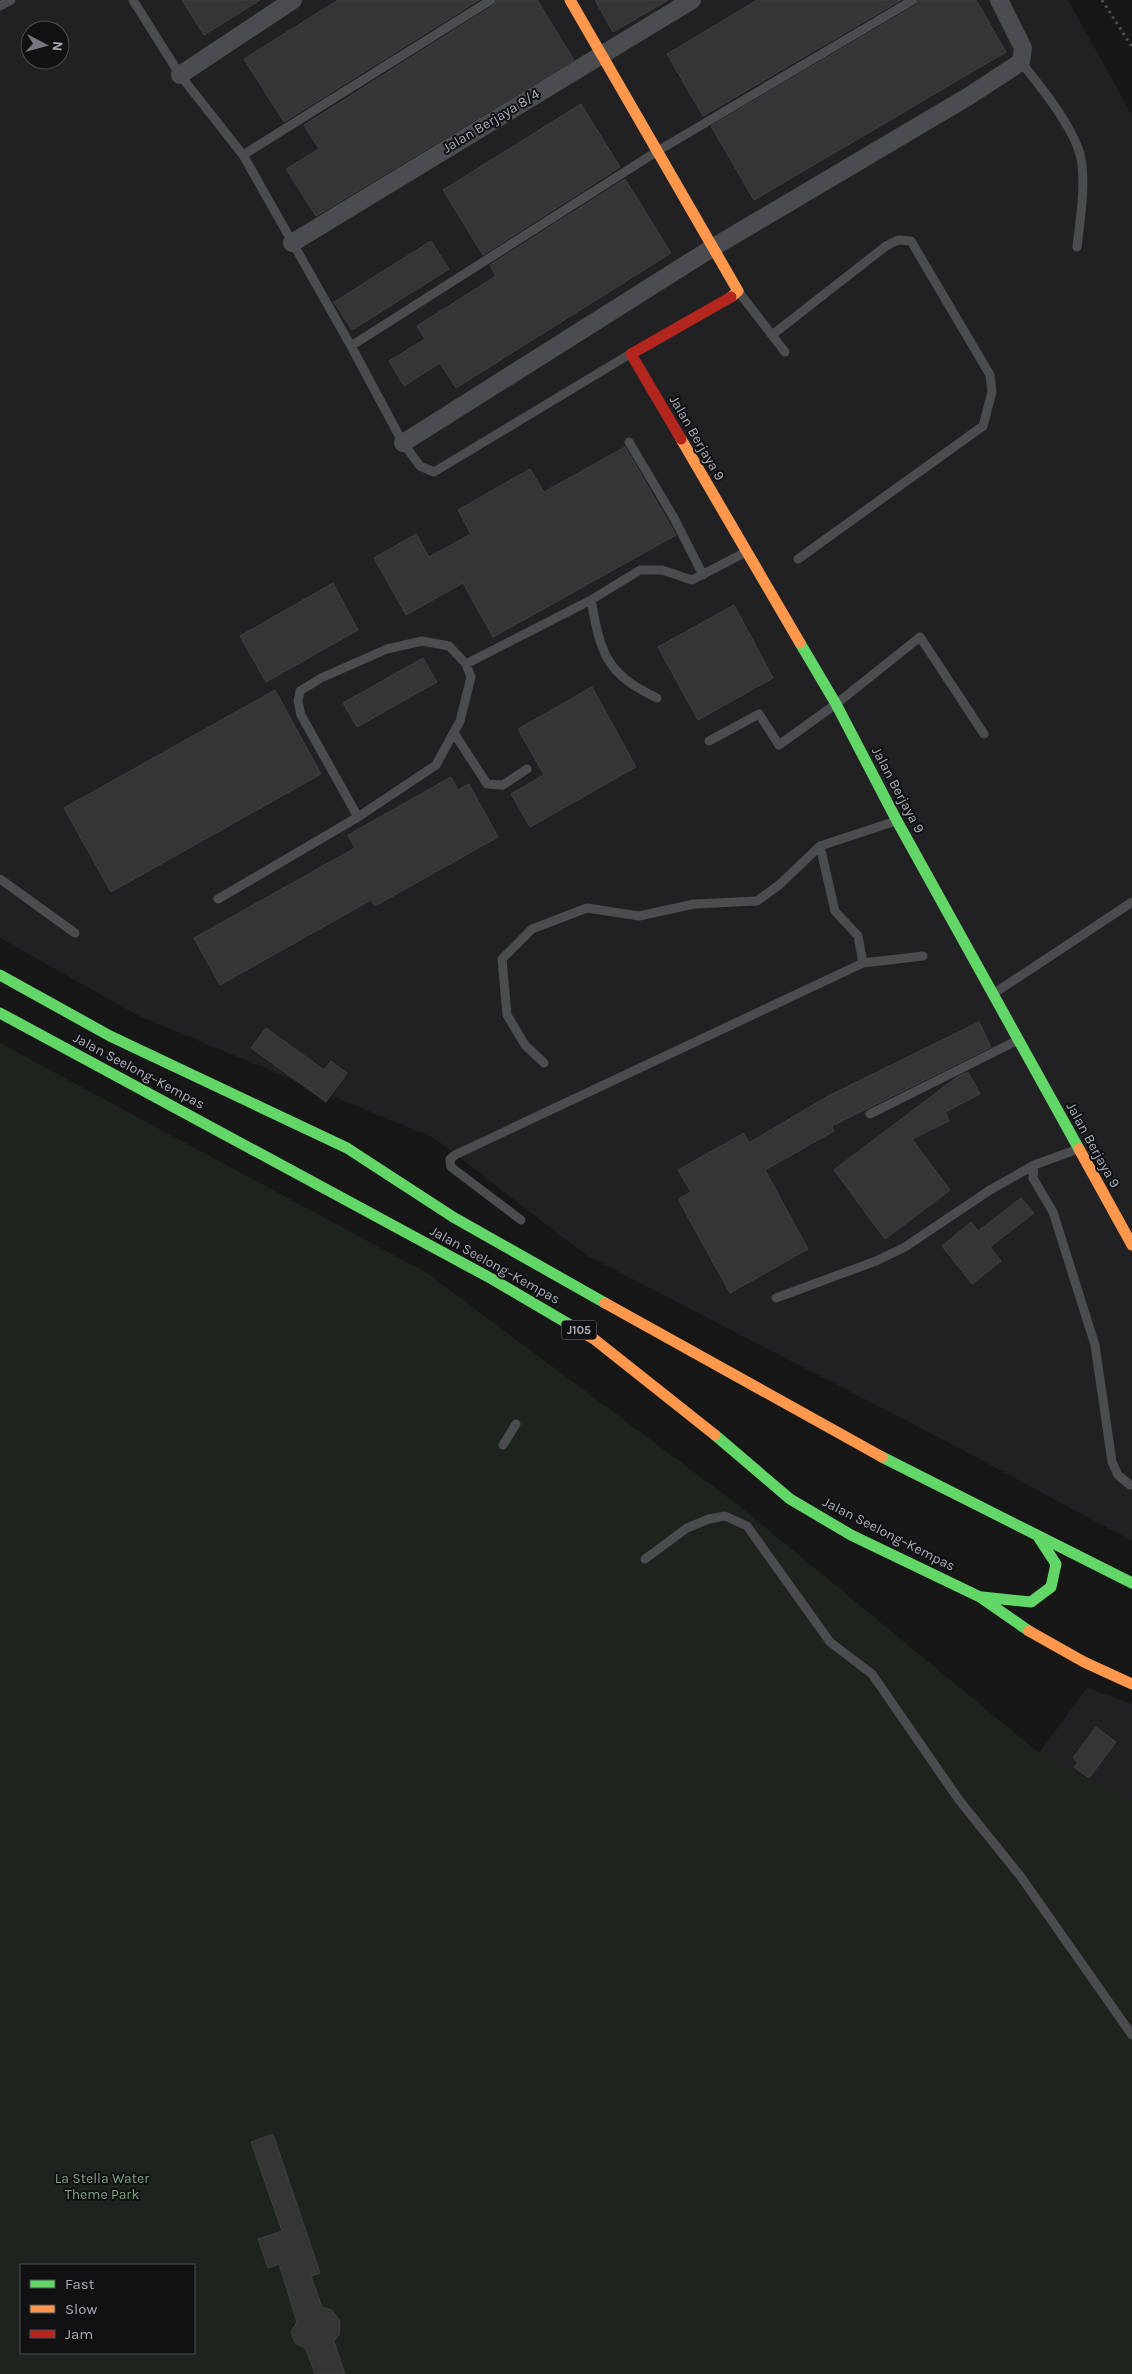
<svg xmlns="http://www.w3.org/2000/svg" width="1132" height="2374" viewBox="0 0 1132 2374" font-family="Karla,sans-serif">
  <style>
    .built { fill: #212123; fill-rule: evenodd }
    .green { fill: #1d241e; fill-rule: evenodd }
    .building { fill: #353536; stroke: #3f4043 }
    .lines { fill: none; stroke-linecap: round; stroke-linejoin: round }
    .path { stroke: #4d4e52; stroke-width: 3; stroke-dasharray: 2.5 4; stroke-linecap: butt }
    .lane { stroke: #4b4c50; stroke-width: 9 }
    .street { stroke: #4b4c50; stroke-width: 18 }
    .fast { stroke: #63d668; stroke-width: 11 }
    .slow { stroke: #ff974d; stroke-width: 11 }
    .jam { stroke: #b3261e; stroke-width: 11 }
    .labels { text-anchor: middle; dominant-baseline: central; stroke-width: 4; stroke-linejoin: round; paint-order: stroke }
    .shield { fill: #111113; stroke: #7b7e86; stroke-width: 1 }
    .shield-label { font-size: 12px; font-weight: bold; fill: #a8adb8 }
    .street-label { font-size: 14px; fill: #a8adb8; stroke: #111113 }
    .park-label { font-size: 14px; fill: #7fa381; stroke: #111113 }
  </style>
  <rect width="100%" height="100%" fill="#171717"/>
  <path class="built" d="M0,0H1068L1132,115V1541L959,1448L586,1255L434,1138L139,1016L0,938ZM30,30H60V60H30Z
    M1087,1688L1132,1704V1802L1039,1753Z"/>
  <path class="green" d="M0,1043L427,1273L738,1505L1039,1753L1132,1802V2374H0ZM21,2265H194V2353H21Z"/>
  <path class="building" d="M182,0H260L204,35Z
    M338,0H479L284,122L244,59Z
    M497,0H537L574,60L316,216L286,169L319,149L304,125L494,5Z
    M595,0H668L613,32Z
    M757,0H901L703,116L667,54Z
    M919,0H976L1006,52L754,200L711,126L916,5Z
    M581,104L620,167L483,255L443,190Z
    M625,179L671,253L456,388L440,363L404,386L389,361L425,339L417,326L496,276L490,265Z
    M431,241L449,269L352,330L334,302Z
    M625,447L676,535L493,637L463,583L406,615L374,558L416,534L429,557L471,534L458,510L530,469L544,492Z
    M333,583L358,630L266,682L240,636Z
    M734,605L773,678L698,720L658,647Z
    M423,658L437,682L357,727L343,703Z
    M592,687L636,767L530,827L511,794L544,775L518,729Z
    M275,690L321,774L111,892L64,808Z
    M451,777L458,790L469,784L498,837L375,906L371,900L220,985L194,938L355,848L348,835Z
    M979,1022L991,1047L832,1126L834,1131L765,1170L808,1249L730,1293L678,1199L691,1192L678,1170L744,1133L749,1143L828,1096Z
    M266,1028L324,1070L331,1061L347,1073L326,1102L251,1048Z
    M968,1072L980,1094L945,1112L949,1121L912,1139L950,1190L885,1239L834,1170L957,1077Z
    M1021,1198L1034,1213L990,1247L1001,1261L972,1284L942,1246L971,1222L978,1231Z
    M1096,1727L1116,1742L1089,1778L1074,1767L1078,1762L1073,1758Z
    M273,2134L320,2273L311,2276L322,2307L332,2310L340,2321L339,2335L334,2341L345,2374H315L306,2349L295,2343L291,2332L297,2322L279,2264L268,2268L258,2239L282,2231L251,2142Z"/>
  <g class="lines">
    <path class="path" d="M1102,0L1132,47"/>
    <path class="lane" d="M133,0L180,75L243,155L351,346L403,443L420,466L434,472L630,354
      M0,6L11,0
      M1021,62C1040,86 1067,119 1078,148C1088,172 1080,221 1077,247
      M243,155L491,0
      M738,291L785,352
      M772,335L886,246L898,240L911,241L990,375L992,392L983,426L798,559
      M351,346L656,152L913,0
      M629,442L674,518L703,575
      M591,600C601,654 605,673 657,698
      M466,664L591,600L640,570H662L692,580L746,552
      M454,733L487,784L503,785L527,769
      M709,741L759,714L779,745L836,704L920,637L984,734
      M0,879L75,933
      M218,899L358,817L436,765L460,721L471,677L466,664L449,646L422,641L387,649L321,678L300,691L298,701L301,715L358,817
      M863,963L923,956
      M993,994L1132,902
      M544,1063L525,1045L507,1015L502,959L532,929L587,908L639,916L694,904L757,901L779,885L820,846
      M870,1114L1018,1040
      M1078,1149L1034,1165L1033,1178L1053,1212L1095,1345L1112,1462L1118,1475L1130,1485
      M521,1220L451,1167L450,1159L455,1155L863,963L858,936L835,911L820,846L896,821
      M776,1298L876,1261L905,1247L990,1190L1034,1165
      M503,1445L516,1424
      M645,1559L687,1528L709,1519L725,1516L747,1526L830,1642L872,1674L959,1800L1021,1877L1132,2035"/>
    <path class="street" d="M180,75L293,0
      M292,243L692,0
      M403,443L712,248L969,96L1021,62L1023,48L999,0"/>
    <path class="fast" d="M800,643L836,704L897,821L1079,1149
      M0,975L110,1036L347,1148L453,1217L605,1303
      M0,1013L492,1279L572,1326
      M715,1435L790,1499L851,1535L980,1597L1029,1631
      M882,1457L1132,1583
      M982,1597L1031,1602L1051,1587L1056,1564L1039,1538"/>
    <path class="slow" d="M570,0L738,291L731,297
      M681,439L800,643
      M1079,1149L1132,1245
      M605,1303L882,1457
      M572,1326L594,1339L715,1435
      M1029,1631L1084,1662L1132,1684"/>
    <path class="jam" d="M681,439L631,354L731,297"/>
  </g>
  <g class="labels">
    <rect class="shield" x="561.5" y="1320.5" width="35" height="19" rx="4"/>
    <g class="shield-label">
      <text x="579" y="1330">J105</text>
    </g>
    <g class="street-label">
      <text transform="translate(491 121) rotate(-31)">Jalan Berjaya 8/4</text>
      <text transform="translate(697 438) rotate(60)">Jalan Berjaya 9</text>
      <text transform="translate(898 790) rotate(62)">Jalan Berjaya 9</text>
      <text transform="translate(139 1071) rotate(28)">Jalan Seelong–Kempas</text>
      <text transform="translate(1093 1145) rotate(61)">Jalan Berjaya 9</text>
      <text transform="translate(495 1265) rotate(29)">Jalan Seelong–Kempas</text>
      <text transform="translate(889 1534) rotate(27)">Jalan Seelong–Kempas</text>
    </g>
    <g class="park-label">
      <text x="102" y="2178">La Stella Water<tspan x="102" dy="16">Theme Park</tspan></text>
    </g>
  </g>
  <rect x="20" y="2264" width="175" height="90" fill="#111113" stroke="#4d4f55"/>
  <rect x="30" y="2280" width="25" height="8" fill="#63d668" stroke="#4d4f55"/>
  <text x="65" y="2289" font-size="15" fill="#a8adb8">Fast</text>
  <rect x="30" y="2305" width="25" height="8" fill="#ff974d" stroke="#4d4f55"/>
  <text x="65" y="2314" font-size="15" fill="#a8adb8">Slow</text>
  <rect x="30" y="2330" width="25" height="8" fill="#b3261e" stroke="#4d4f55"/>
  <text x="65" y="2339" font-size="15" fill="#a8adb8">Jam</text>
  <g transform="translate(45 45) rotate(96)"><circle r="24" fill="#111113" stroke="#4d4f55"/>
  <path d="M0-4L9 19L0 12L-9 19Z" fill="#757880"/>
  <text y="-8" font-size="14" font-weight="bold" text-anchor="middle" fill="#a8adb8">N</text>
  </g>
</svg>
